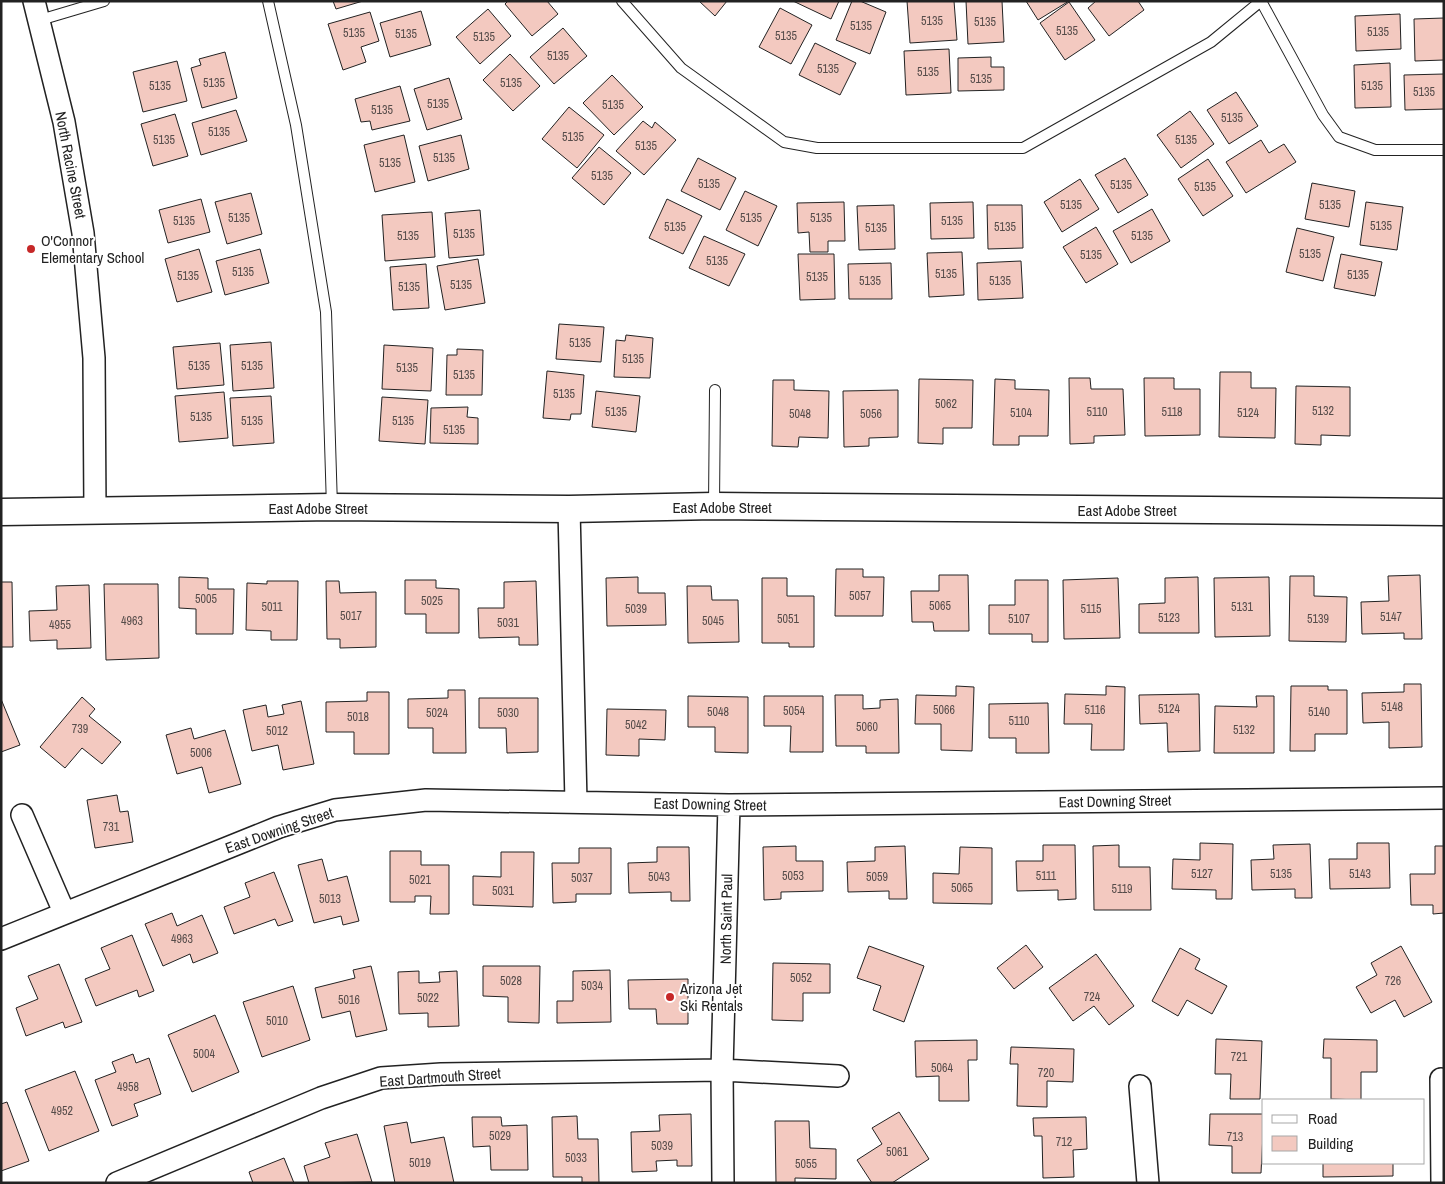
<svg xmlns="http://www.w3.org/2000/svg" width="1445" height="1184" viewBox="0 0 1445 1184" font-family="'Archivo Narrow',sans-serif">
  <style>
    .building { fill: #f3c9c0; stroke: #222 }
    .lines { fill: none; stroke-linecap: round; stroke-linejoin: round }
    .service-casing { stroke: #222; stroke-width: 12 }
    .minor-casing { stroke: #222; stroke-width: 24 }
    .tertiary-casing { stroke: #222; stroke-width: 29 }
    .service { stroke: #fff; stroke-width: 10 }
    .minor { stroke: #fff; stroke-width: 21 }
    .tertiary { stroke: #fff; stroke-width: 26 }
    .poi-dot { fill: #c62828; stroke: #fff; stroke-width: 2 }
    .labels { text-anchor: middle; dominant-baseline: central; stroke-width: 4; stroke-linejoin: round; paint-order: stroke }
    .number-label { font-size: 12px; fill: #564c4a }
    .street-label { font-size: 15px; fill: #222; stroke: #fff }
    .poi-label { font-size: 15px; fill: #222; stroke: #fff; text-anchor: start }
  </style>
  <rect width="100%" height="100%" fill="#fff"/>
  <path class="building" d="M333,1H363L336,9Z
    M508,1H547L558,14L532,36L505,4Z
    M699,1H727L715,16Z
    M793,1H839L831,19Z
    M852,1H860L886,12L870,54L836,40Z
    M907,1H954L957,40L910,43Z
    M966,1H1002L1004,42L968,44Z
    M1026,1H1069L1038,20Z
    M1096,1H1138L1144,10L1109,36L1088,8Z
    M1069,2L1095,40L1065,60L1040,23Z
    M780,8L812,25L791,64L759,47Z
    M488,9L511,36L480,64L456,37Z
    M421,11L431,45L390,57L380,23Z
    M370,12L379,41L361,47L366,62L343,70L328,24Z
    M1400,14L1401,49L1356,51L1355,16Z
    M1444,18V60L1415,61L1414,19Z
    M563,28L587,56L554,84L530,57Z
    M815,43L856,63L840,95L799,75Z
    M949,49L951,93L906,95L904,51Z
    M225,52L237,98L202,108L191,68L201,65L199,59Z
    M510,54L540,86L513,111L483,80Z
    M991,57V67H1004V90L958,91V58Z
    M177,61L187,101L143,112L133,72Z
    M1390,63L1391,107L1355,108L1354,65Z
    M1444,74V109L1405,110L1404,75Z
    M612,75L643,107L614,135L583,103Z
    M449,78L462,119L427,130L414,89Z
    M400,86L410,121L372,130L370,121L361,122L355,99Z
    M1236,92L1258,126L1229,144L1207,110Z
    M569,107L604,135L577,168L542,139Z
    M236,110L247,141L201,155L192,123Z
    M1190,111L1214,144L1181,168L1157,135Z
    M175,114L188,156L153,166L141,124Z
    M643,121L652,128L655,122L676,140L644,175L616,151Z
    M404,135L415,182L375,192L364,145Z
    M461,135L469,169L428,181L419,146Z
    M1261,140L1269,153L1284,144L1296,162L1246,193L1226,162Z
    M599,147L631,173L604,205L572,178Z
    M698,158L736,178L720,210L681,191Z
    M1125,158L1148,195L1118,213L1095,175Z
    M1208,159L1233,196L1203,216L1178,179Z
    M1080,179L1099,209L1062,232L1044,202Z
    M1312,183L1355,191L1349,227L1305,219Z
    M745,191L777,206L758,246L726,230Z
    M251,193L262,234L227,244L215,202Z
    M201,199L210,232L168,243L159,210Z
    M667,199L702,216L683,254L649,238Z
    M844,202L845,241H828V252H810L809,232L798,233L797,203Z
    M973,202L974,238L931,239L930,203Z
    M1366,202L1403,207L1397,250L1360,245Z
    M894,205L895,249L859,250L857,206Z
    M987,205H1022L1023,248L988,249Z
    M1152,209L1170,241L1131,263L1113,231Z
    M480,210L484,255L449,258L445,213Z
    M432,212L435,257L385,261L382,215Z
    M1096,227L1118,264L1086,283L1063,247Z
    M1297,228L1334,237L1323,281L1286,272Z
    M704,236L745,254L729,286L689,268Z
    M199,249L212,292L177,302L165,259Z
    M260,249L269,283L225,295L216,261Z
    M962,252L964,295L929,297L927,253Z
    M798,254H834L835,299L800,300Z
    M1341,254L1382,262L1375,296L1334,288Z
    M478,259L485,303L445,310L437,266Z
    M1021,261L1023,298L978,300L977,263Z
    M891,263L892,299H849L848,264Z
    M426,264L429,308L393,310L390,267Z
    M559,324L604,327L601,362L556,359Z
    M626,335L653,338L650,378L614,377L616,340L625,341Z
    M271,342L274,388L233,391L230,345Z
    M220,343L224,385L177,389L173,347Z
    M384,345L433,348L431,391L382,389Z
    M457,349L483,350L482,395H446L447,355H457Z
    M547,371L584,375L581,414H571L570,420L543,418Z
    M1220,372H1251V388H1276L1275,438L1219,437Z
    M1069,378H1090L1091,389H1123L1125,435L1094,436V443L1070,444Z
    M1144,378H1174V389H1200V435L1145,436Z
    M919,379L973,380L972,428H943V444L918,443Z
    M995,379L1015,380V389L1049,390L1048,436H1019V445H993Z
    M773,380H794V390L829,391L828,438L799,437L798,447L772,446Z
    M1296,386L1350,387V436L1321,435V445L1295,444Z
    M898,390V437L869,438V446L844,447L843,391Z
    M596,391L640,396L636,432L592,427Z
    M224,392L228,438L179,442L175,396Z
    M271,396L274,443L233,446L230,398Z
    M382,397L428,400L425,444L379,441Z
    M468,407L467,417L478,418V444L430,443L431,408Z
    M836,569H863V577H884L883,616H835Z
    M939,575H968L969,631H934L933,622H912L911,591H939Z
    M1420,575L1422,639H1404V633L1362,634L1361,602L1389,601L1388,576Z
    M1290,576H1314V596L1347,597L1346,642L1289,641Z
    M179,577L208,578V589H234L233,634H196V609L179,608Z
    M638,577V593H665L666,625L607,626L606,578Z
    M1198,577L1199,633H1139V604L1165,603V578Z
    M1269,577L1270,636L1215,637L1214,578Z
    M762,578H787V596H814V647H789V643H762Z
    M1118,578L1120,638L1064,639L1063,580Z
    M405,580H436V588L459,589V633H426V614H405Z
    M1015,580H1048V642H1032V634H989V605H1015Z
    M267,581H298L297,640H271V631L246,630L247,583L267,584Z
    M326,581H339L340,593L376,592V647L340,648V639H327Z
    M536,581L538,645H519V637L479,638L478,608H504V582Z
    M1,582H12L13,647H1Z
    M104,584H158L159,658L106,660Z
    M89,585L91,648L57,649V640L30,641L29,611L57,610L56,586Z
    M687,586H711L712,600H738L739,642L688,643Z
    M1404,684H1421L1422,747L1389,748V722L1363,723L1362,693L1404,692Z
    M956,686L974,687L972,751L941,750V724H915L916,695L956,696Z
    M1106,686L1125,687L1124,750H1091L1092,724H1064L1065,694L1106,695Z
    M1291,686H1328V690H1347V734H1315V751H1290Z
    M448,690H465L466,753H433V728H408V699L448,698Z
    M367,692H389V754H354V732H326V702L367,701Z
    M1199,694L1200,751L1168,752L1167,723L1140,724L1139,695Z
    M835,695H863V709L880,708V700L898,699L899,753H866V746H836Z
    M688,696L748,697V753L715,752V727H688Z
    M764,696H823V752H790L791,726H764Z
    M1256,696H1274V753H1214L1215,706L1257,707Z
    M82,697L95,709L89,716L121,742L102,764L82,748L65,768L40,747Z
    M479,698H538V752L507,753L506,728H479Z
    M1,699L20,745L1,752Z
    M301,701L314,764L283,770L278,745L252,751L243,710L266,705L268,717L284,714L282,705Z
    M1048,703L1049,753H1016V738H989V704Z
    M607,709L666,710L665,740L639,739V756L606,755Z
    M191,728L194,739L225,730L241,784L209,793L202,767L177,774L166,735Z
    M117,795L120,812L128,811L133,842L95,848L87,800Z
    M1200,843L1233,844L1232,899H1216V890L1172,889L1173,859L1200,860Z
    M1357,843H1389L1390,888L1330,889L1329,859H1357Z
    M1310,844L1312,898H1295V889L1252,890L1251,860L1274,859L1273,845Z
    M1043,845H1075L1076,899L1058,900V890L1017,891L1016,861H1043Z
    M1119,845V867H1150L1151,910H1094L1093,846Z
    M796,846V861H823V891L781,892V899L764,900L763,847Z
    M905,846L907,899H889V891L848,892L847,862L875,861V847Z
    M1435,846H1444V913L1433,914V905H1411L1410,874H1435Z
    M657,847H689L690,901H671V892L629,893L628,863L657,862Z
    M960,847L992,848V904L933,903V873L959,874Z
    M579,848H611V894H576V902L553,903L552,863H579Z
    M390,851H421V865H449V914H430L431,896H415V902H390Z
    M501,852H534L533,907L473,905V876L501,877Z
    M322,859L328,881L347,876L359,921L343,925L341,916L314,923L298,865Z
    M274,872L293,921L278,926L275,919L234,934L224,907L250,897L245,883Z
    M172,913L177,926L202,915L218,953L193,963L190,954L163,966L145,924Z
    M132,935L154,991L139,997L137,990L96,1006L85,979L110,969L101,948Z
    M1026,945L1043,967L1014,989L997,968Z
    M869,946L924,966L904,1022L873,1010L881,986L857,978Z
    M1401,946L1432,1002L1404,1017L1395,1000L1371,1013L1356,987L1377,975L1371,963Z
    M1180,948L1200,959L1195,969L1227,986L1212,1014L1187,1000L1178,1016L1152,1001Z
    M1096,954L1134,1006L1109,1025L1094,1006L1073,1021L1049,988Z
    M773,963L830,964V993H803V1021L772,1020Z
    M59,964L82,1022L65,1028L63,1022L26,1036L16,1008L38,999L28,976Z
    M371,966L387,1030L356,1037L350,1011L322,1018L315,988L355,978L353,970Z
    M483,966H540L539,1023L508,1022V997L483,996Z
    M610,970L611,1022L557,1023V1001H573V971Z
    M419,971V983L440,982L439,972L457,971L459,1026L428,1027V1013L399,1014L398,972Z
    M688,979V1024H657L656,1009H629L628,980Z
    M293,986L310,1040L262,1057L243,1002Z
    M215,1015L239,1072L192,1092L168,1035Z
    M1216,1039L1262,1041L1260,1099H1230L1231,1074H1215Z
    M1324,1039L1377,1040V1072H1361V1100L1331,1099V1058H1323Z
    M977,1040V1060H968L969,1101H939V1076L916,1077L915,1041Z
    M1011,1047L1074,1049L1073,1082L1047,1081V1107L1017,1106L1018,1064H1010Z
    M133,1054L136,1063L149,1058L161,1094L134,1104L138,1116L112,1126L95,1080L116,1072L112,1062Z
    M75,1071L99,1131L49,1151L25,1090Z
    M7,1102L29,1161L1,1171V1104Z
    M899,1112L929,1159L892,1183H872L857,1160L882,1144L872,1128Z
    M691,1114L692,1166H677V1160L656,1161L657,1171L632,1172L631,1132L660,1131L659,1115Z
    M1210,1114H1264L1261,1173H1232V1146L1209,1145Z
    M577,1116L578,1139H598L599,1183H582V1177H553L552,1117Z
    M472,1117H501L502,1126L527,1125L528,1170H491L490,1146L473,1147Z
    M1086,1117L1087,1149L1073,1150L1074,1177L1043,1178L1042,1136H1034L1033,1118Z
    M775,1121H809L810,1148L836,1149V1179L795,1178V1183H776Z
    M407,1122L411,1143L444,1137L454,1183H395L384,1126Z
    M357,1134L372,1182L309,1183L304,1166L330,1157L325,1143Z
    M284,1158L294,1183H253L249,1172Z
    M1323,1163H1393V1176L1323,1177Z"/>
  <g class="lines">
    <g class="service-casing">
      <path id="service" d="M268,1L296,125L326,312L332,507
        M622,1L681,68L784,142L817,148H1023L1211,42L1261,1
        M1261,1L1323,115L1339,137L1375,150H1444
        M40,20L104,1
        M714,505L715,390"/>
    </g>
    <g class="minor-casing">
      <path id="minor" d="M34,1L64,122L83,233L94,358L95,511
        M569,509L576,802
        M22,815L64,912
        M1,939L279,827L335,810L426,800L729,805L1444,798
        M1441,1079L1442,1183
        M1140,1086L1148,1183
        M117,1183L321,1098L381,1078L441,1074L722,1070L838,1076
        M723,1183L722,1070L729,805"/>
    </g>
    <g class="tertiary-casing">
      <path id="tertiary" d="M1,512L332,507L569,509L714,506L1444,512"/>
    </g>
    <use href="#service" class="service"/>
    <use href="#minor" class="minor"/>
    <use href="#tertiary" class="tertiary"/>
  </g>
  <g class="poi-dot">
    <circle cx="31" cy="249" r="5"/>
    <circle cx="670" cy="997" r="5"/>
  </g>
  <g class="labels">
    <g class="number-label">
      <text x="932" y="21">5135</text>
      <text x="985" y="22">5135</text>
      <text x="861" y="26">5135</text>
      <text x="1067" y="31">5135</text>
      <text x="1378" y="32">5135</text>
      <text x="354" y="33">5135</text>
      <text x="406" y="34">5135</text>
      <text x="786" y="36">5135</text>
      <text x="484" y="37">5135</text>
      <text x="558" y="56">5135</text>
      <text x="828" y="69">5135</text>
      <text x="928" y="72">5135</text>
      <text x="981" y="79">5135</text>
      <text x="214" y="83">5135</text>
      <text x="511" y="83">5135</text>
      <text x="160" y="86">5135</text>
      <text x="1372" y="86">5135</text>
      <text x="1424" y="92">5135</text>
      <text x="438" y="104">5135</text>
      <text x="613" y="105">5135</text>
      <text x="382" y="110">5135</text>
      <text x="1232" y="118">5135</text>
      <text x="219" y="132">5135</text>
      <text x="573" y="137">5135</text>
      <text x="164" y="140">5135</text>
      <text x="1186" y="140">5135</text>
      <text x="646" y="146">5135</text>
      <text x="444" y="158">5135</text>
      <text x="390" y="163">5135</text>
      <text x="602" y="176">5135</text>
      <text x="709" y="184">5135</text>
      <text x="1121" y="185">5135</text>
      <text x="1205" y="187">5135</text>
      <text x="1071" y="205">5135</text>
      <text x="1330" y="205">5135</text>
      <text x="239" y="218">5135</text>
      <text x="751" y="218">5135</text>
      <text x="821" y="218">5135</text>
      <text x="184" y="221">5135</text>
      <text x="952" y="221">5135</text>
      <text x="1381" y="226">5135</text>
      <text x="675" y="227">5135</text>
      <text x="1005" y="227">5135</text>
      <text x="876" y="228">5135</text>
      <text x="464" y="234">5135</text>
      <text x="408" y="236">5135</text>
      <text x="1142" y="236">5135</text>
      <text x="1310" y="254">5135</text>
      <text x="1091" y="255">5135</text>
      <text x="717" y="261">5135</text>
      <text x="243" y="272">5135</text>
      <text x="946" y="274">5135</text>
      <text x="1358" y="275">5135</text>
      <text x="188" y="276">5135</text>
      <text x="817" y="277">5135</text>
      <text x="870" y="281">5135</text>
      <text x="1000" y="281">5135</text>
      <text x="461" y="285">5135</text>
      <text x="409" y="287">5135</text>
      <text x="580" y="343">5135</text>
      <text x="633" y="359">5135</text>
      <text x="199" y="366">5135</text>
      <text x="252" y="366">5135</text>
      <text x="407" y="368">5135</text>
      <text x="464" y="375">5135</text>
      <text x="564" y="394">5135</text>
      <text x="946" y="404">5062</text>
      <text x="1323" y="411">5132</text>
      <text x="616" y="412">5135</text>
      <text x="1097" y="412">5110</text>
      <text x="1172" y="412">5118</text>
      <text x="1021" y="413">5104</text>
      <text x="1248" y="413">5124</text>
      <text x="800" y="414">5048</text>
      <text x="871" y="414">5056</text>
      <text x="201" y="417">5135</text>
      <text x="252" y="421">5135</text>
      <text x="403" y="421">5135</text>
      <text x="454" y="430">5135</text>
      <text x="860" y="596">5057</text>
      <text x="206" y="599">5005</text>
      <text x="432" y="601">5025</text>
      <text x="940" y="606">5065</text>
      <text x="272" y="607">5011</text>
      <text x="1242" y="607">5131</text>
      <text x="636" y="609">5039</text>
      <text x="1091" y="609">5115</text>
      <text x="351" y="616">5017</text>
      <text x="1391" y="617">5147</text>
      <text x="1169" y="618">5123</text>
      <text x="788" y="619">5051</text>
      <text x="1019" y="619">5107</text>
      <text x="1318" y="619">5139</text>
      <text x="132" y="621">4963</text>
      <text x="713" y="621">5045</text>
      <text x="508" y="623">5031</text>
      <text x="60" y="625">4955</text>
      <text x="1392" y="707">5148</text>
      <text x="1169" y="709">5124</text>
      <text x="944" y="710">5066</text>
      <text x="1095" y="710">5116</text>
      <text x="794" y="711">5054</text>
      <text x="718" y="712">5048</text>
      <text x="1319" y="712">5140</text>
      <text x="437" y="713">5024</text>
      <text x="508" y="713">5030</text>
      <text x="358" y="717">5018</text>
      <text x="1019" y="721">5110</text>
      <text x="636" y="725">5042</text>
      <text x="867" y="727">5060</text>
      <text x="80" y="729">739</text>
      <text x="1244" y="730">5132</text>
      <text x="277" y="731">5012</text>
      <text x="201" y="753">5006</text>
      <text x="111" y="827">731</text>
      <text x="1202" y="874">5127</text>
      <text x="1281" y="874">5135</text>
      <text x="1360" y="874">5143</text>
      <text x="793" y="876">5053</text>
      <text x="1046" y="876">5111</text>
      <text x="659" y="877">5043</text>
      <text x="877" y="877">5059</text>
      <text x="582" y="878">5037</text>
      <text x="420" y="880">5021</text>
      <text x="962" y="888">5065</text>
      <text x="1122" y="889">5119</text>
      <text x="503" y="891">5031</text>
      <text x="330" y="899">5013</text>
      <text x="182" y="939">4963</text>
      <text x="801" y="978">5052</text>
      <text x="511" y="981">5028</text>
      <text x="1393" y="981">726</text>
      <text x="592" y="986">5034</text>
      <text x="1092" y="997">724</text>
      <text x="428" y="998">5022</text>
      <text x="349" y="1000">5016</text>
      <text x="277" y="1021">5010</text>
      <text x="204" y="1054">5004</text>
      <text x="1239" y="1057">721</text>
      <text x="942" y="1068">5064</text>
      <text x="1046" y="1073">720</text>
      <text x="128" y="1087">4958</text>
      <text x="62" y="1111">4952</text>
      <text x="500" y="1136">5029</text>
      <text x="1235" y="1137">713</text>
      <text x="1064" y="1142">712</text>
      <text x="662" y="1146">5039</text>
      <text x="897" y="1152">5061</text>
      <text x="576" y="1158">5033</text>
      <text x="420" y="1163">5019</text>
      <text x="806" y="1164">5055</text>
    </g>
    <g class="street-label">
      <text transform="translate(71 165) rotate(79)">North Racine Street</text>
      <text x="722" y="507">East Adobe Street</text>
      <text x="318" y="508">East Adobe Street</text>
      <text x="1127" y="510">East Adobe Street</text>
      <text transform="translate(1115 801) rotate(-1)">East Downing Street</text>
      <text transform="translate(710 804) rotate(1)">East Downing Street</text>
      <text transform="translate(279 830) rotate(-19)">East Downing Street</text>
      <text transform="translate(726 919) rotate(-89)">North Saint Paul</text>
      <text transform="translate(440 1077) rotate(-4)">East Dartmouth Street</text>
    </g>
    <g class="poi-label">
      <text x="41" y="240">O'Connor<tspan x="41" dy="17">Elementary School</tspan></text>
      <text x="680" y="988">Arizona Jet<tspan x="680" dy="17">Ski Rentals</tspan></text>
    </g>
  </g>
  <rect width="1445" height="1184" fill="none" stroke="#222222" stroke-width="5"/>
  <rect x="1262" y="1099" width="162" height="65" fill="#ffffff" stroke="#a7a7a7"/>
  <rect x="1272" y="1115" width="25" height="8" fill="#ffffff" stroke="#a7a7a7"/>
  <text x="1308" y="1124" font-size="15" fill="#222222">Road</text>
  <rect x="1272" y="1136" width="25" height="15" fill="#f3c9c0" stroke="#a7a7a7"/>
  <text x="1308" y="1149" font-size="15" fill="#222222">Building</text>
</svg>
